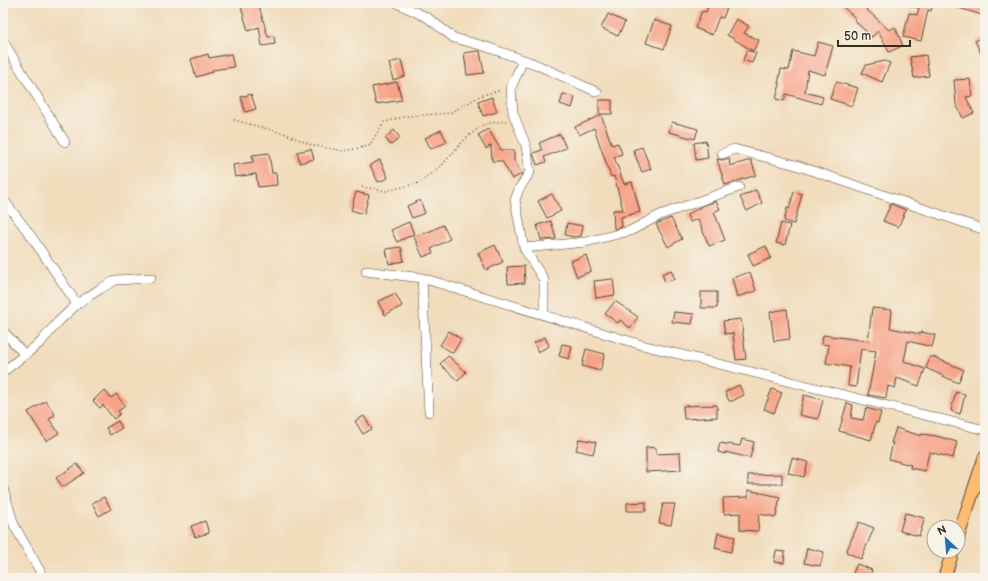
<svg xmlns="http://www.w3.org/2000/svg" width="988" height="581" viewBox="0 0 988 581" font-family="'Balsamiq Sans',sans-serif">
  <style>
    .building { fill: #f7a388 }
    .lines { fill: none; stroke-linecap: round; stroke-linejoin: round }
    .minor-casing { stroke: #564536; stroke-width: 10 }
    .major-casing { stroke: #564536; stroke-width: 14 }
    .path { stroke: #564536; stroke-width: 1.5; stroke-dasharray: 1 3; stroke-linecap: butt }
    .minor { stroke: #fff; stroke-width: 9 }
    .major { stroke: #febc70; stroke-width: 12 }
  </style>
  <rect width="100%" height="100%" fill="#f7f3e8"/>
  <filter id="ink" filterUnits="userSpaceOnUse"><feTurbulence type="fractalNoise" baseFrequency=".025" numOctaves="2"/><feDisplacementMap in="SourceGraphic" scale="8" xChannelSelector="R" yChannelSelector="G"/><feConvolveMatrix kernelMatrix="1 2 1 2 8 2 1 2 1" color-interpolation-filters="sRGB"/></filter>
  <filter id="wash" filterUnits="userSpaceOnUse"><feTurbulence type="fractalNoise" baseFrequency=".012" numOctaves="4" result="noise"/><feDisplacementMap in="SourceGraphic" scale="16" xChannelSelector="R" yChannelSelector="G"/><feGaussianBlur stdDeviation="0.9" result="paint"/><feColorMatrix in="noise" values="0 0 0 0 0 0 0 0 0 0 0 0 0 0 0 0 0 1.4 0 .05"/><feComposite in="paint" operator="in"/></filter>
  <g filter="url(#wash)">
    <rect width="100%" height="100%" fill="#f1dcbb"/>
    <g id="blocks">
      <path class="building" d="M258,3L268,37L274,36L275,44L262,46L259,27L248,31L241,7Z
        M709,3H729L723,18L719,17L712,35L695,28L702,11L706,12Z
        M839,3H867L864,7L889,30L895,27L902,43V46L889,52L878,31L872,37L854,20L856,19Z
        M910,3H933L931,11L928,10L921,41L903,37L909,13L917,15L919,8L909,6Z
        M949,3H974L985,6V16L949,5Z
        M608,14L625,22L618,36L601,28Z
        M736,19L749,26L744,33L759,40L753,51L727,35Z
        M654,20L672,26L664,49L646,43Z
        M985,36V62L975,41Z
        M818,42L833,46L825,75L808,70L805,92L823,97L821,104L786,94L784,101L776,99L780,84H778L781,69L789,70L793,51L814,56Z
        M747,50L756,53L752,63L743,60Z
        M478,51H480L484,73L467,75L464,53Z
        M208,54L209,58L231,54L234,67L212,70L213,72L196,77L191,59Z
        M926,55L929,76L914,78L910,57Z
        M401,60L405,76L393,80L389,63Z
        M885,61L890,63L882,82L862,73L866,65Z
        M970,79L972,96L966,97L974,113L963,118L956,104L954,80Z
        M397,82L402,100L376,104L372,87Z
        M836,82L858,88L852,106L830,99Z
        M251,94L256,109L245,112L241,97Z
        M563,94L575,97L572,108L560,104Z
        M492,97L497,112L483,116L478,102Z
        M599,100H612V114H599Z
        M601,115L612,145L618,143L622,154L614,157L624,184L632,182L640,212L621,217L622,227L614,229L613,210H623L614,176L611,177L594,128L579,135L575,127Z
        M672,122L698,129L695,139L669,132Z
        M488,129L501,150H514V160L522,174L512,179L502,161H492L491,145L486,149L478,135Z
        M394,130L400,138L391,145L385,138Z
        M441,130L447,142L431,149L425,138Z
        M560,134L566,148L544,157L546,162L537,165L533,153L542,150L539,143Z
        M706,141L708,158L696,160L694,143Z
        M642,147L651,169L642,172L633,150Z
        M311,149L314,159L300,163L297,152Z
        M269,153L272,173H276L277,185L258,187L256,174L235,177L233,165L253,162L252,155Z
        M729,158L730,166L751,160L756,175L725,185L717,159L722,160Z
        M380,160L388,178L378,182L370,165Z
        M756,190L762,203L747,211L740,197Z
        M356,192L369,195L364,214L351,210Z
        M794,192L802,194L794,224L784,221L787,208L789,209Z
        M552,194L561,211L547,218L538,201Z
        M420,200L425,213L412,218L407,206Z
        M716,201L720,209L714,212L725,240L709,246L698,219L690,222L687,215L702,206Z
        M891,204L906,210L898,227L883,221Z
        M671,218L682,239L668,247L656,224Z
        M551,221L556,239L541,240L537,225Z
        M409,222L414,234L397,242L391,230Z
        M567,223L583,226L581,236L574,237L565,235Z
        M781,223L790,225L785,245L776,243Z
        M443,225L450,239L431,249L433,253L423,257L414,237L424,232V234Z
        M495,245L503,262L486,270L478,253Z
        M766,246L771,258L753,266L748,254Z
        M401,247L404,261L389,264L386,249Z
        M586,255L591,271L577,277L571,261Z
        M524,266L525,283L508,284L507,267Z
        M671,270L675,279L665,282L662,274Z
        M750,272L756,291L737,297L732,278Z
        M613,279L615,295L596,298L594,281Z
        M701,292H717V308H701Z
        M395,293L402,306L385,315L378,302Z
        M615,301L638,317L630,328L620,320L618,323L605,314Z
        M872,308L892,310L890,328L920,334L921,332L935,335L932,347L908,341L904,361L925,369L919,386L897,378L895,388L888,386L886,398L868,395L876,351L861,349L856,387L848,386L850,367L826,363L829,345L822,344L823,335L868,341Z
        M787,309L790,339L774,341L770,312Z
        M674,312L694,314L692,324L672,322Z
        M741,319L746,359L736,360L733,333L725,334L723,321Z
        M449,331L461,339L453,353L440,345Z
        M545,337L549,346L538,352L534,343Z
        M562,344L572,346L569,359L559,356Z
        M586,349L605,354L600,371L582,366Z
        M448,356L466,372L458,381L440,364Z
        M931,356L964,370L958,383L926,368Z
        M739,385L744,395L732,401H729L725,392Z
        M772,389L782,393L774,413L764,409Z
        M104,390L111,398L116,394L125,406L118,411L120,414L114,419L103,405L100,408L93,401Z
        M956,392L965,394L960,414L951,411Z
        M804,395L823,400L818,419L799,415Z
        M46,401L55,415L49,419L59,433L46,441L28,412Z
        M847,403L853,405L851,418L863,420L866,408L881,412L878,423L876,422L871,440L839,431Z
        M717,405V417L684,419L683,406Z
        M364,416L372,429L363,434L355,421Z
        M118,421L122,428L110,435L106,428Z
        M896,428L921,436V434L936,436L957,442L953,458L929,452L925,471L910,468L911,465L889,459L893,443H891Z
        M579,439L596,442L593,454L576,450Z
        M742,439L754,442L750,458L725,452V454L718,452L720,443L740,446Z
        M646,447L656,448V454L680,453L681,470L646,472Z
        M792,458L808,462L804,477L788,473Z
        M77,464L84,473L63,487L56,478Z
        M782,474V484H748V475Z
        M748,490L780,497L776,517L759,514L758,531L740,530V513L724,514L723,498L748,497Z
        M104,497L111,509L99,516L92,503Z
        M646,502V511H627V503Z
        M663,504H675L671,525L659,523Z
        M905,513L925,518L919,536L900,531Z
        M205,521L209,533L195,537L191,526Z
        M859,522L874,528L861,559L846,552Z
        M718,533L735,537L731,552L715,548Z
        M807,548L824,552L820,566L804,563Z
        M776,551L785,552L784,563L774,562Z
        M857,564L872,570L869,578H851Z"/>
    </g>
  </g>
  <g filter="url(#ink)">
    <use href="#blocks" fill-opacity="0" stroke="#564536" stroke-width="1"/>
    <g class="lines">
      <g class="minor-casing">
        <path id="minor" d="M397,3L428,18L454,38L484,46L535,64L597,92
          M3,41L65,142
          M523,60L511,88L513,113L526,146L530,172L519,189L515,200L524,248L544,280V315
          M722,154L734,149L796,165L985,230
          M3,199L31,236L77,304
          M524,248L586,242L630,231L660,215L739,187
          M366,271L422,278L642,345L985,430
          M422,278L429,412
          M3,331L25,355
          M3,372L41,342L58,322L77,304L100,289L116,280L151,278
          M3,488L14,525L40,571L41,578"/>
      </g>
      <g class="major-casing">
        <path id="major" d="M958,537L985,456
          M944,578L953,551"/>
      </g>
      <path class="path" d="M234,120L286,134L311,145L344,151L369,146L384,122L408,116L450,113L480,96L501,90
        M362,187L386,191L419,183L443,164L466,138L484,124L506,121"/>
      <use href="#minor" class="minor"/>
      <use href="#major" class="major"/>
    </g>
  </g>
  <rect width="988" height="581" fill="none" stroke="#f7f3e8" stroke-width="16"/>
  <g transform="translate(946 539) rotate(334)"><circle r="19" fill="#f7f3e8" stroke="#aca397"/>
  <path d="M0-3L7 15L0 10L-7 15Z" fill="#1f6fb2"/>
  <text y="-6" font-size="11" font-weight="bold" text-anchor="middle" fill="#3b2a1e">N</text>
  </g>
  <path d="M838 40v6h72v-6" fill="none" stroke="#3b2a1e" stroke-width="2"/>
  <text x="844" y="40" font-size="12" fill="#3b2a1e" stroke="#f7f3e8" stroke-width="3" paint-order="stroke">50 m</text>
</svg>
